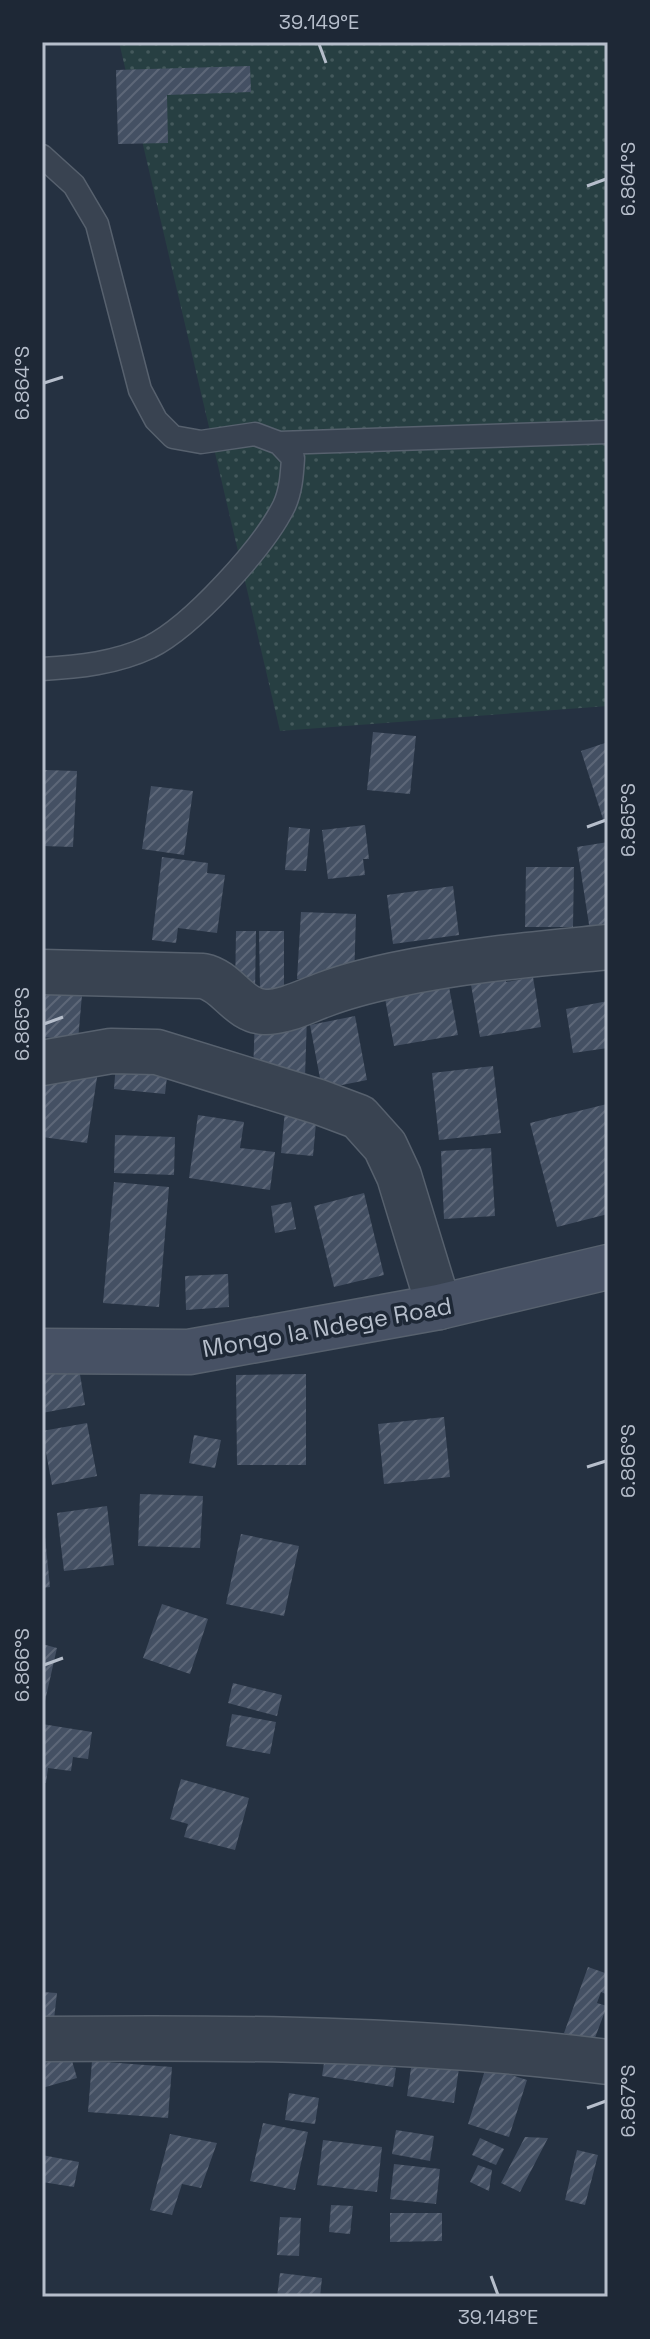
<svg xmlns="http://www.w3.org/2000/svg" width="650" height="2339" viewBox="0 0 650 2339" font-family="'Space Grotesk',sans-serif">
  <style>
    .grass { fill: url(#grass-dots) }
    .building { fill: url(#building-hatch) }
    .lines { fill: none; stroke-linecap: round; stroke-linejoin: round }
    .lane-casing { stroke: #57616e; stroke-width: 25 }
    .street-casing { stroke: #57616e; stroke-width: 47 }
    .secondary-casing { stroke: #57616e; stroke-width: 47 }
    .lane { stroke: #394351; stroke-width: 22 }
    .street { stroke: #394351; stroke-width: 44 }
    .secondary { stroke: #475164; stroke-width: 44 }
    .ticks { fill: none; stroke: #b6becb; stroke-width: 3 }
    .labels { text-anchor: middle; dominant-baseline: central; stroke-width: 7; stroke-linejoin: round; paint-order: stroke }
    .street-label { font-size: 24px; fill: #b6becb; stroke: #1e2836 }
    .neatline { fill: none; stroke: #b6becb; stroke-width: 3 }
    .ticks-label { font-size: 20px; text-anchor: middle; fill: #b6becb }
  </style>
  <defs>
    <pattern id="grass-dots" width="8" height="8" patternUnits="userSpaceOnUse" patternTransform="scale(2)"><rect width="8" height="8" fill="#273f42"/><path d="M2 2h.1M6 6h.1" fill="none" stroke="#44595c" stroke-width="1.8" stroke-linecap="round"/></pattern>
    <pattern id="building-hatch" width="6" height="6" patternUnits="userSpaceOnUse" patternTransform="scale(2)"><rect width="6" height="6" fill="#445063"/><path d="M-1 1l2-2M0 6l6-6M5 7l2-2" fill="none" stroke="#5d6778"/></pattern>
  </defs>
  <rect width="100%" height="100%" fill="#253141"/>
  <path class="grass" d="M119,42H608V706L280,731Z"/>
  <path class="building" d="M250,66L251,92L167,95L168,143L118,144L116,70Z
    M373,732L416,736L410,794L367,790Z
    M608,742V821L604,822L581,751Z
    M45,770L77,771L73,847L42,846Z
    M151,786L193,791L184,855L142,849Z
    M365,825L369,859H363L365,875L328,879L322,830Z
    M289,827L310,829L306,871L285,870Z
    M608,842V928L590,931L577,847Z
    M162,857L208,863L207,873L225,875L217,933L178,928L176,943L152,940Z
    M526,867H574L573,927H525Z
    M453,886L459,935L393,944L387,895Z
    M301,912L356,914L354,982L297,979Z
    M236,931H256L255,992H235Z
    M259,931H284V989L260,990Z
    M503,967L506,982L533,977L541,1027L480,1037L469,973Z
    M447,976L458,1035L394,1046L383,988Z
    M42,981L83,984L78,1040L42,1037Z
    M608,1001V1048L573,1053L566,1009Z
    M255,1015L307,1016L305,1078L253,1076Z
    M355,1016L367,1080L322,1089L310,1025Z
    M47,1063L98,1071L87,1143L42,1137V1100Z
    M116,1063L168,1068L165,1094L114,1089Z
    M493,1066L501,1133L439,1140L432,1073Z
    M607,1104L608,1214L557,1227L530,1123Z
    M285,1110L317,1112L313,1156L281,1153Z
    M198,1115L244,1122L240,1148L275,1152L270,1190L189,1178Z
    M115,1135L175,1137L174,1175L114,1173Z
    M491,1148L495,1216L444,1219L441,1151Z
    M114,1182L169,1187L159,1307L103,1303Z
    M364,1193L384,1275L334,1287L314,1206Z
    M291,1202L296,1229L275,1233L271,1206Z
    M228,1274L229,1307L186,1310L185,1276Z
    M78,1362L85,1405L42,1413V1368Z
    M306,1374V1465H237L236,1375Z
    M444,1417L450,1477L384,1484L378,1424Z
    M87,1423L97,1476L52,1485L42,1431Z
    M194,1435L221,1440L215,1468L189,1463Z
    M140,1494L203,1496L200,1548L138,1546Z
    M107,1506L114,1565L64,1571L57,1513Z
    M42,1527H44L50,1587L42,1588Z
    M241,1534L299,1546L284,1616L226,1604Z
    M162,1604L208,1619L190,1674L143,1658Z
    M42,1644L57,1648L45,1701H42Z
    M233,1683L282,1695L277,1716L228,1703Z
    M232,1714L276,1722L270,1754L226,1746Z
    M42,1724L92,1732L88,1759L73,1757L71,1771L48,1768L46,1783H42Z
    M181,1779L249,1798L235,1850L184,1837L188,1824L170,1819Z
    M588,1967L608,1974V1995L601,1992L597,2003L607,2006L593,2043L564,2033Z
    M42,1992L57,1993L53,2028L42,2027Z
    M66,2040L77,2078L42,2088V2047Z
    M325,2057L396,2068L393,2087L322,2076Z
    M92,2061L172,2067L168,2118L88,2112Z
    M412,2061L459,2068L454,2103L407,2096Z
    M486,2067L527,2080L509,2137L468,2124Z
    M289,2093L319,2098L315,2124L285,2120Z
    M263,2123L308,2132L295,2190L250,2181Z
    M396,2130L434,2136L430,2161L392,2154Z
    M170,2134L217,2143L201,2188L182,2184L172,2215L150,2210Z
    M525,2137L548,2138L520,2192L501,2183Z
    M480,2138L504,2149L496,2165L472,2155Z
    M323,2140L382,2147L377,2192L317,2185Z
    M577,2150L598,2155L585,2205L565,2200Z
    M42,2155L79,2162L74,2187L42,2182Z
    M394,2164L440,2169L436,2204L390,2199Z
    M478,2165L492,2170L489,2191L470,2182Z
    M331,2205L353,2206L350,2234L329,2232Z
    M390,2213H442V2241L390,2242Z
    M280,2217L301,2218L299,2256L277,2255Z
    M280,2273L322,2278L320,2297H277Z"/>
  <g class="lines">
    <g class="lane-casing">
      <path id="lane" d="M42,156L74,185L97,224L140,390L156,420L173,437L201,442L255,434L279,443L293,458C292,474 291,491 284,506C263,548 192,626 150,647C116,663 79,667 42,669
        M279,443L608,432"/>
    </g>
    <g class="street-casing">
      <path id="street" d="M42,972L203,976C228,981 238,1011 265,1012C285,1012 304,1002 323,995C346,986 371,980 394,975C464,960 537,954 608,947
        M42,1063L111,1051L157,1052L319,1102L359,1117L385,1146L399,1176L439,1307
        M42,2039C232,2037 420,2038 608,2062"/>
    </g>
    <g class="secondary-casing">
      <path id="secondary" d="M42,1351L189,1352L439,1307L608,1267"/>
    </g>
    <use href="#lane" class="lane"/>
    <use href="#street" class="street"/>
    <use href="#secondary" class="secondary"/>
  </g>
  <path class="ticks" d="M319,44L326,63M587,186L606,179M44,383L63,377M587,827L606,820M44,1024L63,1017M587,1467L606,1461M44,1665L63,1658M587,2108L606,2101M491,2276L498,2295"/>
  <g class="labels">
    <g class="street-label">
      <text transform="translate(327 1327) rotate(-10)">Mongo la Ndege Road</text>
    </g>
  </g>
  <rect width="650" height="2339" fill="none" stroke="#1e2836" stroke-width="88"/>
  <rect x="44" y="44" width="562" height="2251" class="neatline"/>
  <g class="ticks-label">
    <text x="319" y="29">39.149°E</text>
    <text transform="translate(628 179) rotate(-90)" y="7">6.864°S</text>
    <text transform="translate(22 383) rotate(-90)" y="7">6.864°S</text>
    <text transform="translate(628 820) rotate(-90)" y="7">6.865°S</text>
    <text transform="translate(22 1024) rotate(-90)" y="7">6.865°S</text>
    <text transform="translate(628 1461) rotate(-90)" y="7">6.866°S</text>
    <text transform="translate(22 1665) rotate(-90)" y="7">6.866°S</text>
    <text transform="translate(628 2101) rotate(-90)" y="7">6.867°S</text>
    <text x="498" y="2324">39.148°E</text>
  </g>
</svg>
